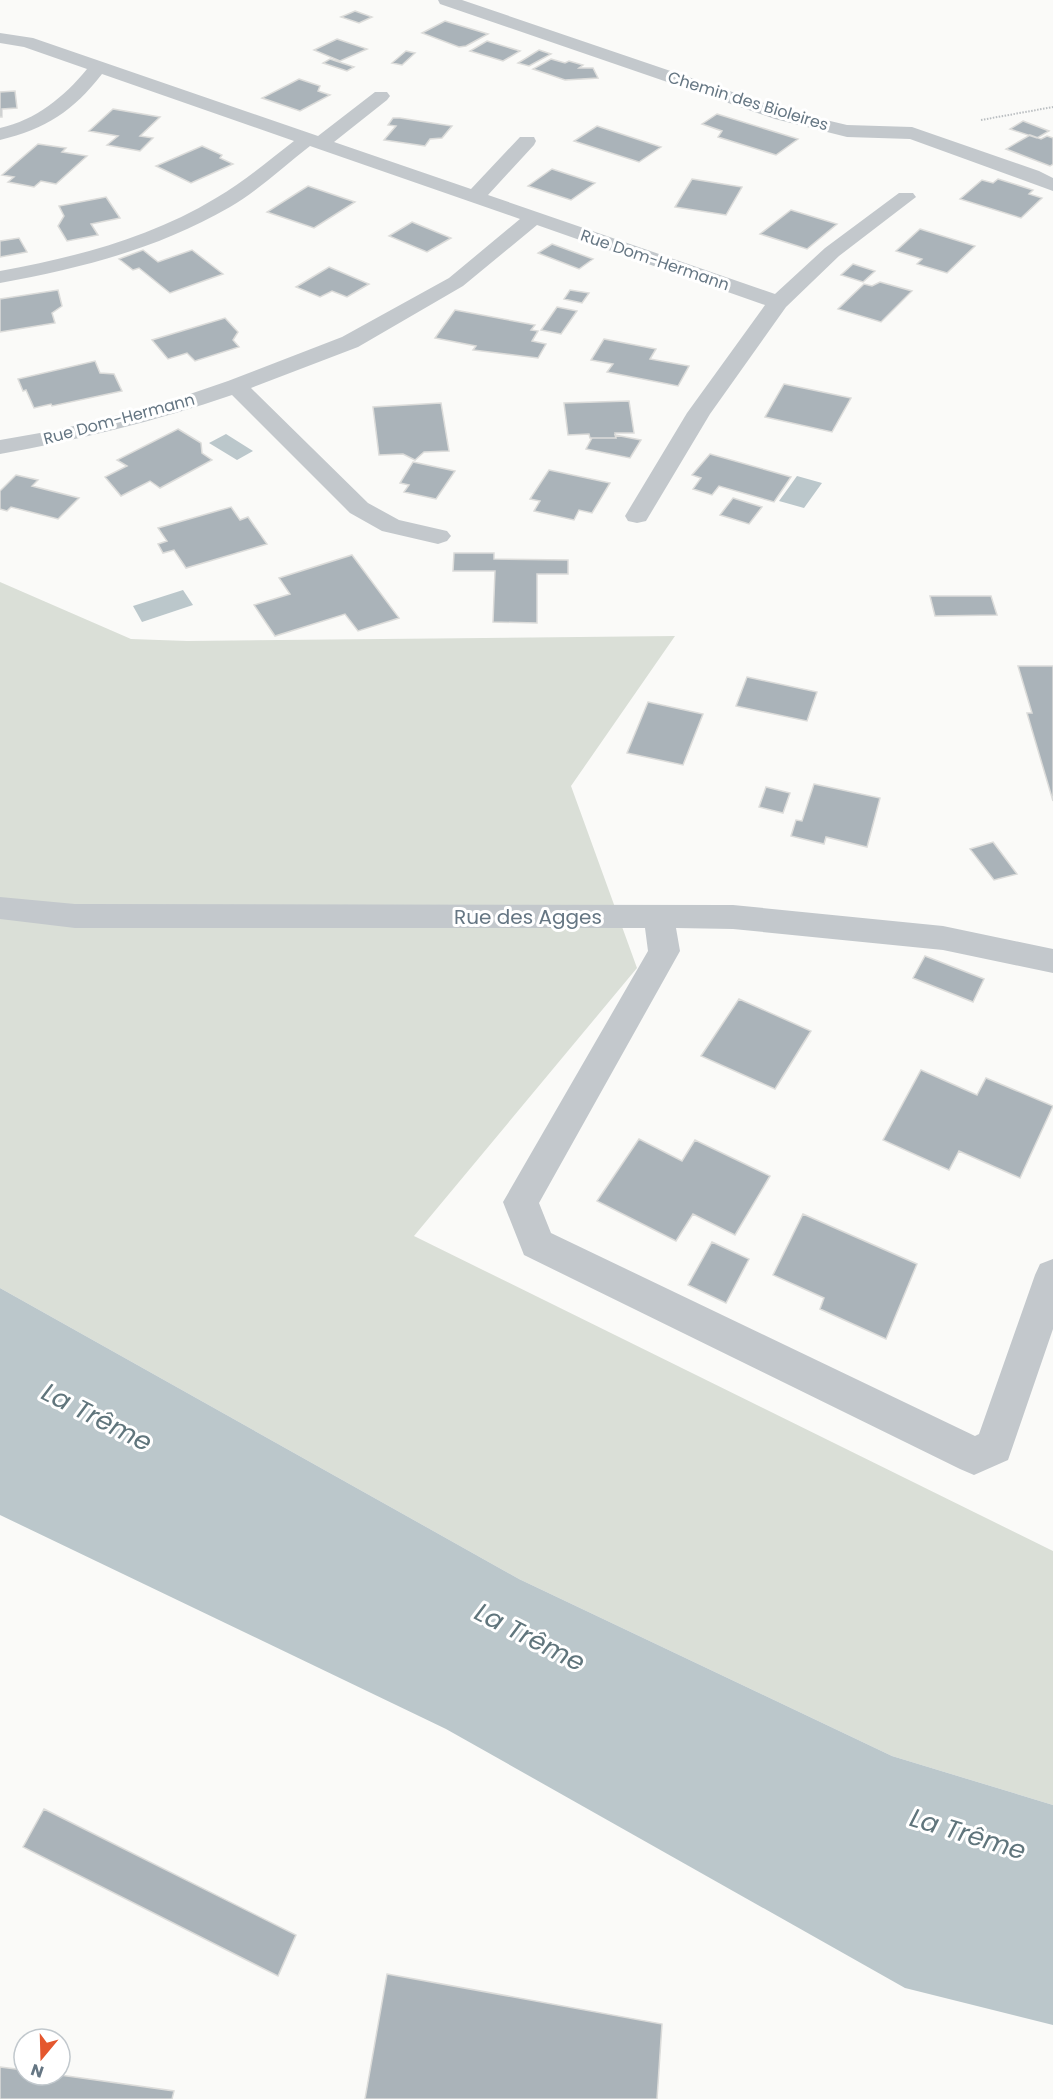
<svg xmlns="http://www.w3.org/2000/svg" width="1053" height="2099" viewBox="0 0 1053 2099" font-family="Poppins,sans-serif">
  <style>
    .green { fill: #dadfd7 }
    .water { fill: #bbc7cb }
    .building { fill: #aab3b9; stroke: #dcdcda; stroke-width: 1.5 }
    .lines { fill: none; stroke-linecap: round; stroke-linejoin: round }
    .path { stroke: #bbbfc2; stroke-width: 2; stroke-dasharray: 1.5 1.5; stroke-linecap: butt }
    .minor { fill: #c3c8cc; fill-rule: evenodd }
    .labels { text-anchor: middle; dominant-baseline: central; stroke-width: 6; stroke-linejoin: round; paint-order: stroke }
    .far-street-label { font-size: 16px; fill: #657683; stroke: #fff }
    .street-label { font-size: 20px; fill: #657683; stroke: #fff }
    .near-water-label { font-size: 26px; font-style: italic; fill: #60757c; stroke: #fff }
  </style>
  <rect width="100%" height="100%" fill="#fafaf8"/>
  <path class="green" d="M0,582L131,639L187,641L675,636L571,786L637,968L414,1236L1053,1551V1805L892,1756L519,1579L0,1288Z"/>
  <path class="water" d="M226,434L253,451L237,460L209,443Z
    M797,476L822,483L804,508L779,501Z
    M183,590L193,605L142,622L133,606Z
    M0,1288L519,1579L892,1756L1053,1805V2025L905,1988L446,1729L0,1515Z"/>
  <path class="building" d="M355,11L372,17L359,23L341,17Z
    M445,21L488,34L466,46L459,47L422,33Z
    M337,39L367,49L340,61L314,50Z
    M487,41L520,51L503,61L470,51Z
    M539,50L551,54L529,66L518,63Z
    M406,51L415,53L402,65L392,63Z
    M330,59L354,67L347,71L323,63Z
    M551,59L565,63L569,61L583,65L579,68H593L598,78L565,80L533,69Z
    M299,79L320,86L318,91L330,95L300,111L262,98Z
    M15,91L17,108L2,109V117H0V92Z
    M113,109L160,117L140,136L153,138L140,151L107,145L118,136L89,131Z
    M717,114L798,139L776,155L718,137L722,131L702,124Z
    M393,118H400L452,126L442,138L430,139L425,146L384,140L396,126L388,125Z
    M1023,121L1049,131L1037,138L1010,129Z
    M597,126L661,147L639,162L574,141Z
    M1030,135L1041,139L1047,136L1053,138V164L1050,166L1006,149Z
    M38,144L66,148L62,152L87,156L56,184L41,181L34,187L8,182L14,177L2,175Z
    M202,146L222,155L220,158L233,164L191,183L156,166Z
    M552,169L595,183L571,200L528,186Z
    M692,179L742,187L726,215L675,207Z
    M998,179L1033,190L1029,194L1042,198L1021,218L960,199L982,180L993,183Z
    M308,186L355,202L314,228L267,212Z
    M106,197L120,218L91,224L98,235L67,241L58,226L64,216L59,206Z
    M791,210L837,224L807,249L760,234Z
    M412,222L451,238L427,252L389,236Z
    M920,229L975,246L947,273L917,264L922,259L896,251Z
    M19,238L27,252L0,257V241Z
    M552,244L593,259L579,269L538,253Z
    M143,250L158,262L192,250L223,274L170,293L139,268L133,270L119,259Z
    M853,264L875,271L863,282L841,275Z
    M329,267L369,284L347,297L332,291L320,297L296,287Z
    M880,282L912,291L881,322L838,309L864,284L872,286Z
    M58,290L62,306L52,313L55,323L0,332V299Z
    M570,290L589,293L582,303L564,299Z
    M557,307L577,311L561,334L541,330Z
    M455,310L535,325L531,330L538,331L532,341L546,344L538,358L473,350L476,346L435,338Z
    M225,318L238,332L233,340L239,347L195,361L187,353L168,359L152,340Z
    M604,339L656,349L650,359L689,366L678,386L607,372L613,364L591,360Z
    M95,361L100,373L114,374L122,391L52,406L51,404L34,408L26,390L23,391L18,379Z
    M784,384L851,398L832,432L765,417Z
    M629,401L634,433H615L616,438H590L589,434L568,435L564,403Z
    M441,403L449,451L424,452L415,460L403,454L379,455L373,407Z
    M178,429L201,443L202,453L212,460L160,488L150,481L121,496L105,477L127,466L117,460Z
    M615,435L641,440L630,458L586,449L592,438H616Z
    M710,454L791,477L774,502L719,486L712,495L693,489L701,478L692,475Z
    M413,462L455,471L436,499L404,492L409,485L400,483Z
    M549,470L610,483L592,513L579,510L574,520L534,511L540,501L530,499Z
    M16,475L38,480L32,486L79,498L58,519L11,507L7,511L0,509V491Z
    M733,498L762,507L749,524L720,515Z
    M231,507L240,520L248,517L267,544L186,568L174,550L163,553L158,544L167,541L158,528Z
    M454,553H494V559L568,560V574H537V623L493,622L495,571H453Z
    M352,555L399,618L358,631L345,614L275,636L254,605L290,594L279,578Z
    M930,596H991L997,615L935,616Z
    M1018,666H1053V801L1027,713H1032Z
    M747,677L817,692L807,721L736,706Z
    M648,702L703,714L683,765L627,753Z
    M814,784L880,798L867,847L826,837L824,844L791,836L796,820L802,821Z
    M766,787L790,793L783,813L759,807Z
    M993,842L1017,874L994,880L970,849Z
    M925,956L984,979L973,1002L913,978Z
    M739,999L811,1031L775,1089L701,1056Z
    M921,1070L977,1095L986,1078L1053,1106L1020,1178L959,1151L949,1170L883,1140Z
    M639,1139L682,1161L695,1140L770,1176L735,1235L693,1214L676,1241L597,1201Z
    M803,1214L917,1264L886,1339L820,1309L824,1298L773,1275Z
    M712,1242L749,1259L726,1303L688,1285Z
    M44,1809L296,1935L278,1976L23,1847Z
    M387,1974L662,2024L657,2099H365Z
    M0,2067L24,2070V2075H60L174,2091L172,2099H0Z"/>
  <g class="lines">
    <path class="path" d="M981,120L1053,107"/>
    <path class="minor" d="M438,0H462L788,111L847,125L912,127L1039,171L1053,178V191L910,139L847,137L775,119L440,4Z
      M0,33L33,38L318,136L375,92H387L390,96L387,100L334,142L471,189L520,137H534L536,141L534,145L488,195L775,294L825,248L899,193H913L916,197L839,256L786,307L710,414L646,521L637,523L628,521L625,516L687,413L765,305L537,225L463,286L358,347L251,388L368,503L399,520L447,531L451,536L447,541L438,544L382,531L350,513L232,395C156,421 79,440 0,454V440L57,430L152,407L228,381L342,337L449,278L520,219L310,146C284,166 258,191 230,207C157,249 82,268 0,283V271C76,257 150,238 216,198C244,182 269,160 294,141L102,74C73,111 46,129 0,140V128C36,120 64,97 87,69L24,47L0,43Z
      M0,897L75,904L733,905L943,926L1053,949V973L943,950L733,929L676,928L680,951L539,1203L551,1233L975,1436L979,1434L1035,1275L1040,1264L1053,1259V1329L1008,1460L974,1475L960,1469L524,1255L503,1202L648,951L645,928H75L0,919Z"/>
  </g>
  <g class="labels">
    <g class="far-street-label">
      <text transform="translate(748 101) rotate(17)">Chemin des Bioleires</text>
      <text transform="translate(655 260) rotate(19)">Rue Dom-Hermann</text>
      <text transform="translate(119 419) rotate(-15)">Rue Dom-Hermann</text>
    </g>
    <g class="street-label">
      <text x="528" y="917">Rue des Agges</text>
    </g>
    <g class="near-water-label">
      <text transform="translate(97 1417) rotate(27)">La Trême</text>
      <text transform="translate(530 1637) rotate(27)">La Trême</text>
      <text transform="translate(968 1834) rotate(17)">La Trême</text>
    </g>
  </g>
  <g transform="translate(42 2057) rotate(199)"><circle r="28" fill="#ffffff" stroke="#c1c8cd" stroke-width="1.5"/>
  <path d="M0-4.5L10 22L0 15L-10 22Z" fill="#e4572e"/>
  <text y="-9" font-size="16" font-weight="bold" text-anchor="middle" fill="#657683">N</text>
  </g>
</svg>
